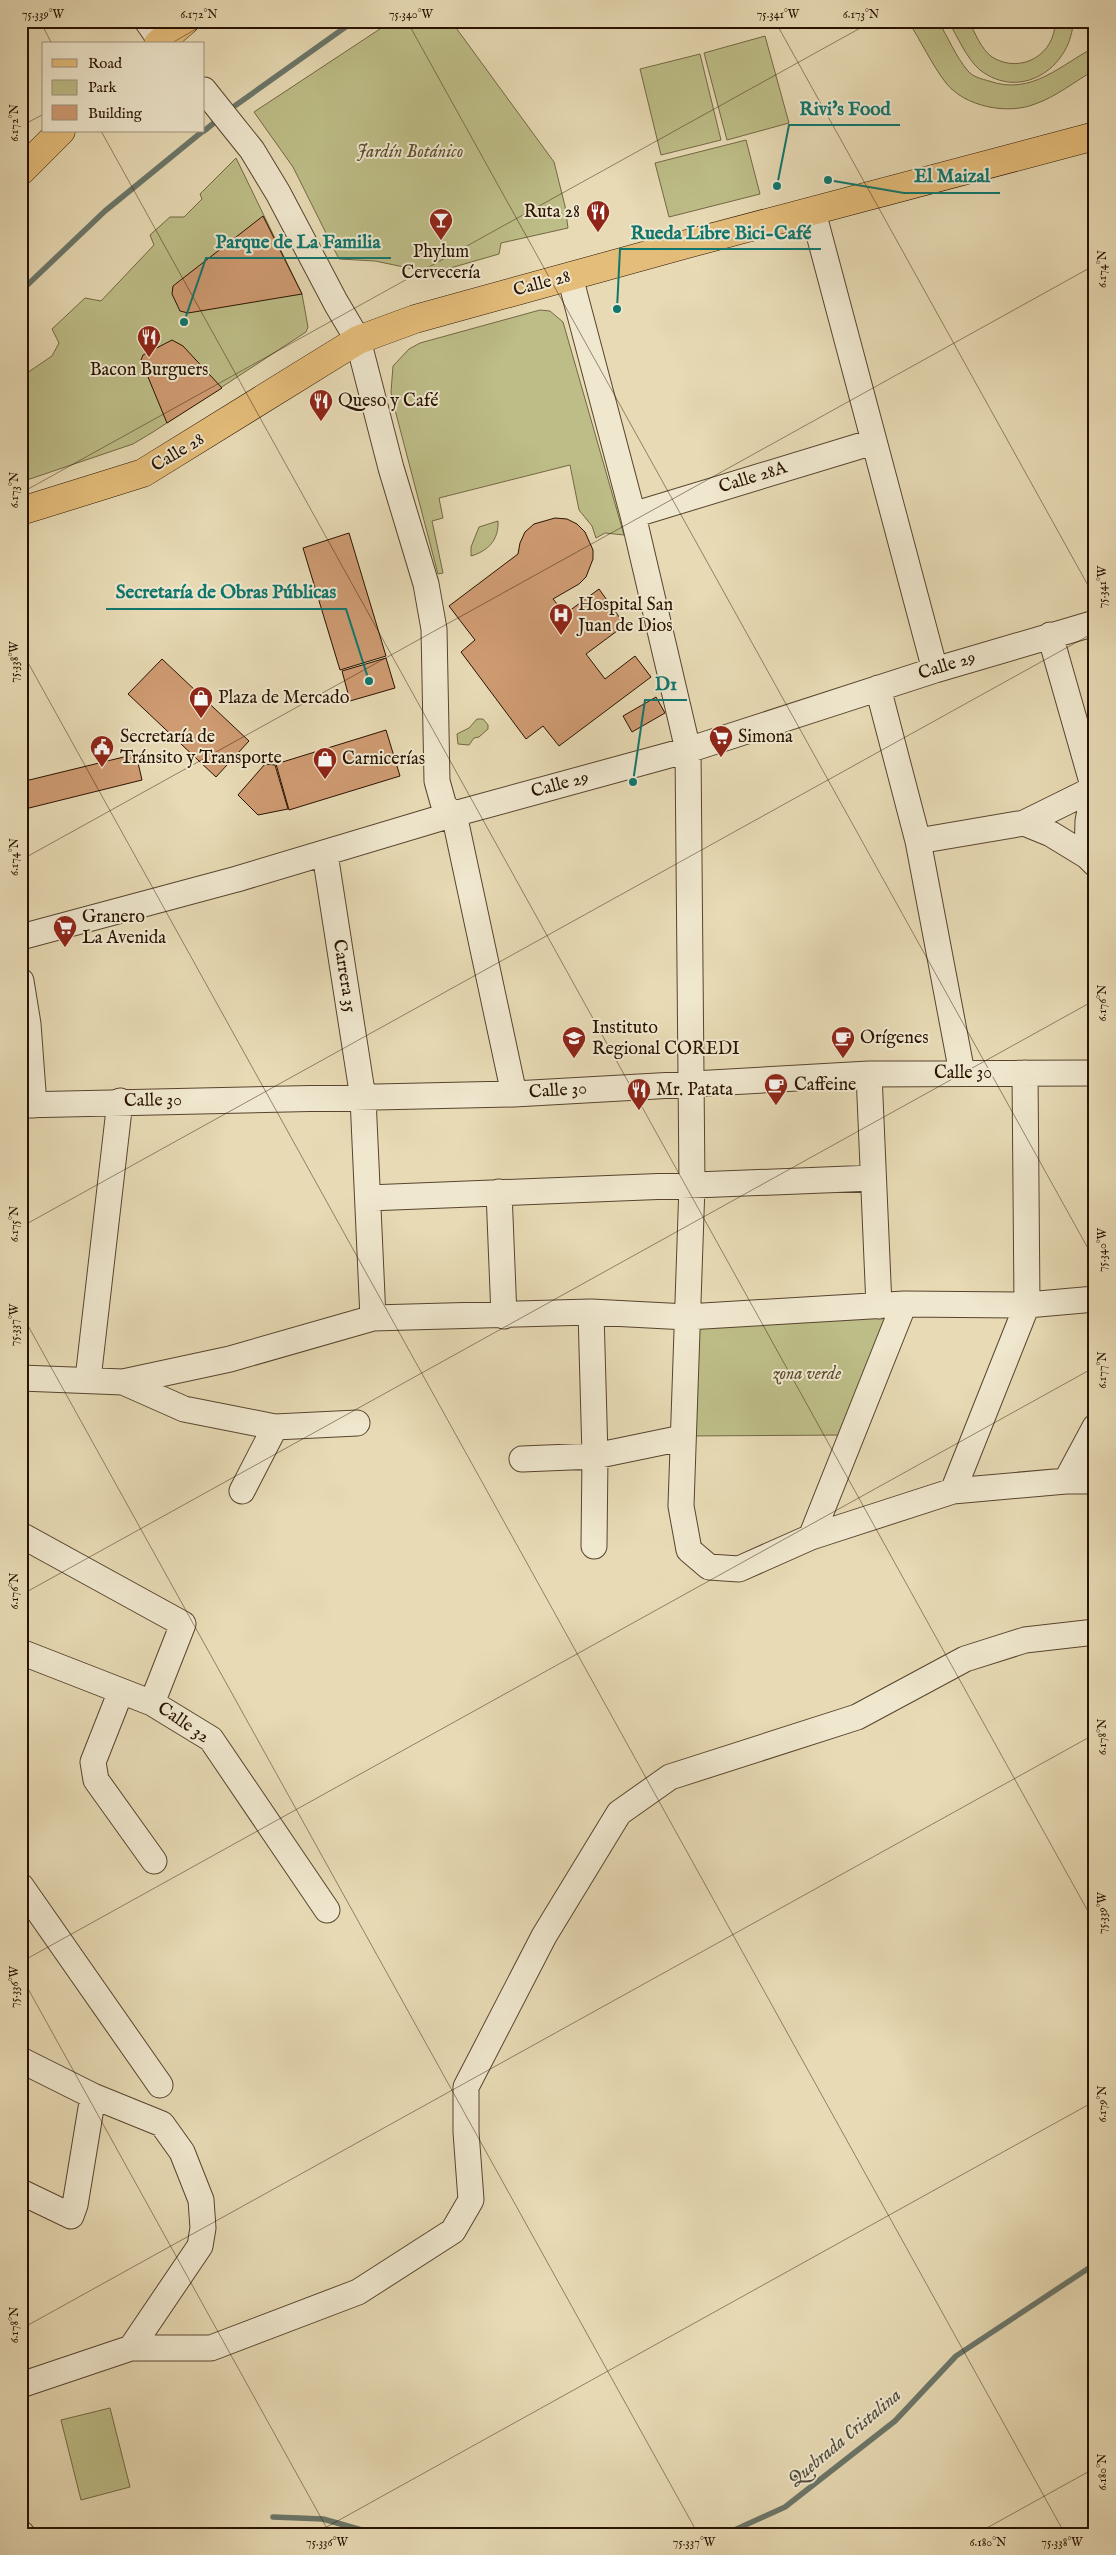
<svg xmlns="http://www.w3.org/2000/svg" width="1116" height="2555" viewBox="0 0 1116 2555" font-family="'IM FELL English',serif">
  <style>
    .green { fill: #bdbd87; stroke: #736844 }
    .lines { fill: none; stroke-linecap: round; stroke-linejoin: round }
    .stream { stroke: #6b776b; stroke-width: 5.5 }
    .building { fill: #cf9b72; stroke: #291201 }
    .minor-casing { stroke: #58442e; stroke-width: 27 }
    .major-casing { stroke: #291201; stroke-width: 29 }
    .minor { stroke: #efe7ce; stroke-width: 25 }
    .major { stroke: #e4bd7a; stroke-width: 28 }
    .ticks { fill: none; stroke: #291201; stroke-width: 1; stroke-opacity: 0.45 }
    .labels { text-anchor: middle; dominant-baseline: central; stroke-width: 4; stroke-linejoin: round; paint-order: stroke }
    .park-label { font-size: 18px; font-style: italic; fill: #5d4e30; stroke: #efe7ce }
    .poi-label { font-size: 18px; fill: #291201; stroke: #efe7ce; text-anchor: start }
    .street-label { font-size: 18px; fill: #291201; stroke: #efe7ce }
    .water-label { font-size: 19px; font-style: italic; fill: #504d3f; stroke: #efe7ce }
    .leader { fill: none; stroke: #0f766e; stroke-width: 2 }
    .callout-dot { fill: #0f766e; stroke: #efe7ce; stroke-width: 2 }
    .callout-label { font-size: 19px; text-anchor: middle; font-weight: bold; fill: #0f766e; stroke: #efe7ce; stroke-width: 4; stroke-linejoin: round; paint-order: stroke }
    .neatline { fill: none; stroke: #291201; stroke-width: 2 }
    .ticks-label { font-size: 12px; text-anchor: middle; fill: #291201 }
  </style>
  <rect width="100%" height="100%" fill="#e7dab4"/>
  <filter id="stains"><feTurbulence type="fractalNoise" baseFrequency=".004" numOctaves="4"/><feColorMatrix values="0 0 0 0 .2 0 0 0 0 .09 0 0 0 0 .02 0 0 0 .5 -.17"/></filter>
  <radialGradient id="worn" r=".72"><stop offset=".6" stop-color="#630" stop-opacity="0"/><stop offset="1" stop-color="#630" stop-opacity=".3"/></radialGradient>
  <path class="green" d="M392,21H451L554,162L565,206L568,228L501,243L499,254L433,273L375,261L339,259L293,167L254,112Z
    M908,21H938C948,37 956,57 968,71C973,77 982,79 989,81C1032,96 1060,65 1095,47V70C1075,81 1056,97 1035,104C1008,115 965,107 946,83C932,65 921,41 908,21Z
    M948,21H969C975,33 981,49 992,57C1021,75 1056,54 1055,21H1073V24C1069,69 1020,101 980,70C966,58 958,37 948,21Z
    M765,36L789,123L727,140L704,53Z
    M700,54L721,140L661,155L640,69Z
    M746,140L760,194L669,217L655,163Z
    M236,158L302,294L308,327L306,332L153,432L133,444L21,482V377L52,356L59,343L52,329L85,298L101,301L154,245L150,235L170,217H184L202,199L200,194Z
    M540,310L550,311L563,322L624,535L605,533L596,538L592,526L579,510L570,465L439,498L443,518L432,521L443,573L438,574L394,406L391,392L393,366L409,349L420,343Z
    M498,521C499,540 488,551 471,556V547L479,527Z
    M477,719H483L488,725V729L479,737L474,738L469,745L458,744L457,734L469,728Z
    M900,1307L850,1435L686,1436L689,1321Z
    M110,2408L130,2487L81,2500L61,2420Z"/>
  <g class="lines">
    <path class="stream" d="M229,110L354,21
      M204,131L220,118
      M21,291L105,211L203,131
      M273,2517L323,2519L376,2534
      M696,2534L730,2532L785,2507L895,2421L956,2356L1095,2264"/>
  </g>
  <path class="building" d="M263,216L302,294L188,313L180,311L172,294L173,286Z
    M172,340L183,346L222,388L167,423L141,360L143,355Z
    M555,518L567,519L577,524L585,532L593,550V559L586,577L579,584L553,599L565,614L599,589L625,625L586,654L605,679L635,656L651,677L559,746L543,726L526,739L461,652L475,640L449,606L518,554L520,543L525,532L534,524Z
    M349,533L386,656L340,670L303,548Z
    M386,658L395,688L350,701L342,671Z
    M162,659L249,741L216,777L128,694Z
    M656,697L665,713L632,732L623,716Z
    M386,730L400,776L289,810L276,764Z
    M136,754L142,780L21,810V782Z
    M265,764L275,765L288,809L258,815L238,795Z"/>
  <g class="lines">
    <g class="minor-casing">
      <path id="minor" d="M147,21L163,44
        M204,90L252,150L278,193L336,303L358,340L391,468L426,584L434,629L437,781L444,806L454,814L514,1094
        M813,212L935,670
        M570,277L633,515L688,750L692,1185L681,1506L689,1550L709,1567L739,1569L811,1537L953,1491L1066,1481H1095
        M633,515L873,442
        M1050,635L1094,789L1088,821L1087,856
        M878,688L918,841L962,1073
        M1024,823L1095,788
        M918,841L1024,823L1051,834L1087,856L1095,864
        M325,854L363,1098L373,1318
        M21,937L237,879L454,814L688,750L935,670L1095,623
        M21,981L28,1024L34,1105
        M869,1074L879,1306
        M21,1105L514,1094L869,1074L1095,1073
        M499,1192L504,1316
        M368,1198L873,1178
        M591,1312L595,1456L594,1546
        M21,1378L123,1382L230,1359L373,1318L591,1312L687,1317L904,1304L1027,1305L1095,1299
        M88,1379L120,1101
        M123,1382L184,1409L275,1427L357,1423
        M522,1459L595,1456L682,1438
        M1066,1481L1095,1427
        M242,1491L275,1427
        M953,1491L1027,1305L1025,1073
        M21,1535L183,1624L152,1703
        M811,1537L904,1304
        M21,1652L152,1703L211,1739L327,1910
        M121,1691L93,1762L96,1780L154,1861
        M21,1886L160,2085
        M21,2060L93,2096L75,2205L71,2216L21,2192
        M93,2096L162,2124L182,2152L201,2200L203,2228L200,2246L131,2348
        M21,2385L131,2348H211L358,2292L453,2231L471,2200L466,2132V2087L544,1936L619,1813L670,1777L857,1717L965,1659L1025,1640L1095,1632
        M21,2533L22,2534"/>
    </g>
    <g class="major-casing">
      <path id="major" d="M158,44L185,21
        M21,171L61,131
        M21,511L143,473L358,340L415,319L687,244L1095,136"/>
    </g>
    <use href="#minor" class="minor"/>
    <use href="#major" class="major"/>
  </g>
  <path class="ticks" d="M40,21L52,44M407,21L1095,1261M775,21L1095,598M170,44L210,21M21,126L44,114M101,131L1095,1924M21,493L873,21M21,650L1065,2534M21,860L1095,265M21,1227L1095,632M21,1313L698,2534M21,1595L1095,1000M21,1962L1095,1367M21,1976L330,2534M21,2329L1095,1734M314,2534L1095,2101M976,2534L1095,2468"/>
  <defs>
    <g id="restaurant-pin" transform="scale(1.25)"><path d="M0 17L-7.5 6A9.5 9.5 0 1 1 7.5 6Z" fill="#8f2418" stroke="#efe7ce"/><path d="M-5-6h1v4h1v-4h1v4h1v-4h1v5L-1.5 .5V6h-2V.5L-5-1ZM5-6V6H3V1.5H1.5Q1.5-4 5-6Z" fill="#fff"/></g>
    <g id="bar-pin" transform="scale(1.25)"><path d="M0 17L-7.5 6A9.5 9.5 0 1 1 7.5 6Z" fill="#8f2418" stroke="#efe7ce"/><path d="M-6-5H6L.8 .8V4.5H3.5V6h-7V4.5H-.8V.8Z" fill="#fff"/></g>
    <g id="hospital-pin" transform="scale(1.25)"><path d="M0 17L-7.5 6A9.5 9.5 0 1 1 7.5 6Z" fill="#8f2418" stroke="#efe7ce"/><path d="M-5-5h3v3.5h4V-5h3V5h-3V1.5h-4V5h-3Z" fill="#fff"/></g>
    <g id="shop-pin" transform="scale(1.25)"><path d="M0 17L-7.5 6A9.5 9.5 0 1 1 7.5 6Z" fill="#8f2418" stroke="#efe7ce"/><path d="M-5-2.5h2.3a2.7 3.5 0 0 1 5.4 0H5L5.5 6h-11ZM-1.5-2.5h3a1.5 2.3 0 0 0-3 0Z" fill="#fff"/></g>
    <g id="supermarket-pin" transform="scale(1.25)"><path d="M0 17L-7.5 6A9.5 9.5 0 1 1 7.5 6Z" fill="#8f2418" stroke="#efe7ce"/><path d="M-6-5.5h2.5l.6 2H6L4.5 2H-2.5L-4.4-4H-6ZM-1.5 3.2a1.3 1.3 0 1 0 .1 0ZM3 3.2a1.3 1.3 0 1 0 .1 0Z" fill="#fff"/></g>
    <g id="civic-pin" transform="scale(1.25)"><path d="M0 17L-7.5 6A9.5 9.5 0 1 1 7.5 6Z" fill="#8f2418" stroke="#efe7ce"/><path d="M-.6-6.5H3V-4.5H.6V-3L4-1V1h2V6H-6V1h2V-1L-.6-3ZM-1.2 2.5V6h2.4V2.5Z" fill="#fff"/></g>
    <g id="school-pin" transform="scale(1.25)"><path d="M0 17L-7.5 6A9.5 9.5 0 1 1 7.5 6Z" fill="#8f2418" stroke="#efe7ce"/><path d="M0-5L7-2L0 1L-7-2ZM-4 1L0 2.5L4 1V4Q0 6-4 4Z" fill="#fff"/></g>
    <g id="cafe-pin" transform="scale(1.25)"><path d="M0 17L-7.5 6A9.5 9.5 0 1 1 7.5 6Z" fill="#8f2418" stroke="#efe7ce"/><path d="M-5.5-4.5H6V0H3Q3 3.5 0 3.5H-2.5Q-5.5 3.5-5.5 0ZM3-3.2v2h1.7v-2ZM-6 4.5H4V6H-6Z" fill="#fff"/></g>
  </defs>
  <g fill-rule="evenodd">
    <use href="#restaurant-pin" x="598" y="212"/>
    <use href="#bar-pin" x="441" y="220"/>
    <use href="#restaurant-pin" x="149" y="337"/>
    <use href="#restaurant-pin" x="321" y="401"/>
    <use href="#hospital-pin" x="561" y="615"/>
    <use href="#shop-pin" x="201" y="698"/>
    <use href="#supermarket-pin" x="721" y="737"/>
    <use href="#civic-pin" x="102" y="747"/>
    <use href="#shop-pin" x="325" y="759"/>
    <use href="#supermarket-pin" x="65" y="927"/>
    <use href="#school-pin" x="574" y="1038"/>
    <use href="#cafe-pin" x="843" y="1038"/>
    <use href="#cafe-pin" x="776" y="1085"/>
    <use href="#restaurant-pin" x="639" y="1090"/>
  </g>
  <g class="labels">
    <g class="park-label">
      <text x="410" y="152">Jardín Botánico</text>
      <text x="807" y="1374">zona verde</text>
    </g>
    <g class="poi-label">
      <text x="580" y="212" text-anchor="end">Ruta 28</text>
      <text x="441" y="252" text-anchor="middle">Phylum<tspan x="441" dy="21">Cervecería</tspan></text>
      <text x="149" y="370" text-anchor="middle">Bacon Burguers</text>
      <text x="338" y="401">Queso y Café</text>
      <text x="578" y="605">Hospital San<tspan x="578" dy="21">Juan de Dios</tspan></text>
      <text x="218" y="698">Plaza de Mercado</text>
      <text x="120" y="737">Secretaría de<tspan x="120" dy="21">Tránsito y Transporte</tspan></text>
      <text x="738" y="737">Simona</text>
      <text x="342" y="759">Carnicerías</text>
      <text x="82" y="917">Granero<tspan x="82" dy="21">La Avenida</tspan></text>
      <text x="592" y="1028">Instituto<tspan x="592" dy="21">Regional COREDI</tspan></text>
      <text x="860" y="1038">Orígenes</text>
      <text x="794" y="1085">Caffeine</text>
      <text x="656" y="1090">Mr. Patata</text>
    </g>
    <g class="street-label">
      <text transform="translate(542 284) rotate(-15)">Calle 28</text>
      <text transform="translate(178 453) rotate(-31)">Calle 28</text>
      <text transform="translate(753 478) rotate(-17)">Calle 28A</text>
      <text transform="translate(947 666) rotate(-17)">Calle 29</text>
      <text transform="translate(560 785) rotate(-15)">Calle 29</text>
      <text transform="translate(344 976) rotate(81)">Carrera 35</text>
      <text x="963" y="1073">Calle 30</text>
      <text transform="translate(558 1091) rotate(-4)">Calle 30</text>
      <text transform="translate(153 1101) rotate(-1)">Calle 30</text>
      <text transform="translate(183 1723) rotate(34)">Calle 32</text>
    </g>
    <g class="water-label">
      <text transform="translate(845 2438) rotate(-40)">Quebrada Cristalina</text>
    </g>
  </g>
  <path class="leader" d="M777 186L789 125H900M828 180L904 193H1000M617 309L620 249H821M184 322L206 258H391M369 681L346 609H106M633 782L645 700H687"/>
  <g class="callout-dot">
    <circle cx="777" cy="186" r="5"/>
    <circle cx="828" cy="180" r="5"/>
    <circle cx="617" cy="309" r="5"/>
    <circle cx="184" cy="322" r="5"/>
    <circle cx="369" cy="681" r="5"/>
    <circle cx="633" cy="782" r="5"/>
  </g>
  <g class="callout-label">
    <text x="845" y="115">Rivi's Food</text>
    <text x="952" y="182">El Maizal</text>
    <text x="721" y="239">Rueda Libre Bici-Café</text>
    <text x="298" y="248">Parque de La Familia</text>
    <text x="226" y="598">Secretaría de Obras Públicas</text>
    <text x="666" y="690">D1</text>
  </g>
  <rect width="1116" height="2555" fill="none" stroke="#e7dab4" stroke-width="55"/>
  <rect x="42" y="42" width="162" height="90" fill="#efe7ce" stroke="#a0927c"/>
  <rect x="52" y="59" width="25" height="8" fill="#e4bd7a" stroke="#a0927c"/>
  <text x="88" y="68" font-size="15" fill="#291201">Road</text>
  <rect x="52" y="80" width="25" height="15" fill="#bdbd87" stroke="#a0927c"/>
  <text x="88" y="92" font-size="15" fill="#291201">Park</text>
  <rect x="52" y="105" width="25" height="15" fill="#cf9b72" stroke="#a0927c"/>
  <text x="88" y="118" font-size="15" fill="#291201">Building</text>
  <rect x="28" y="28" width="1060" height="2500" class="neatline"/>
  <g class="ticks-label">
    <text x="43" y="18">75.339°W</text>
    <text x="199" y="18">6.172°N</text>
    <text x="411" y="18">75.340°W</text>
    <text x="778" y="18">75.341°W</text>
    <text x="861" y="18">6.173°N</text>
    <text transform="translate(14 123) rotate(-90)" y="4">6.172°N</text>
    <text transform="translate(1102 269) rotate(-90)" y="4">6.174°N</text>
    <text transform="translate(14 490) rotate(-90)" y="4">6.173°N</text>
    <text transform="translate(1102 587) rotate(-90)" y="4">75.341°W</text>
    <text transform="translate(14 662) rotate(-90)" y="4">75.338°W</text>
    <text transform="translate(14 857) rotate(-90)" y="4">6.174°N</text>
    <text transform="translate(1102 1003) rotate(-90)" y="4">6.176°N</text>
    <text transform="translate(14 1224) rotate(-90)" y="4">6.175°N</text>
    <text transform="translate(1102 1250) rotate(-90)" y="4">75.340°W</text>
    <text transform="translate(14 1325) rotate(-90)" y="4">75.337°W</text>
    <text transform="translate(1102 1370) rotate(-90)" y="4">6.177°N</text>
    <text transform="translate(14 1591) rotate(-90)" y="4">6.176°N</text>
    <text transform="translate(1102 1737) rotate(-90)" y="4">6.178°N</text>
    <text transform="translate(1102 1913) rotate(-90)" y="4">75.339°W</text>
    <text transform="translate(14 1987) rotate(-90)" y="4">75.336°W</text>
    <text transform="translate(1102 2104) rotate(-90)" y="4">6.179°N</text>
    <text transform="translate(14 2325) rotate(-90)" y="4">6.178°N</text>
    <text transform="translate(1102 2472) rotate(-90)" y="4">6.180°N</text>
    <text x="327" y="2546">75.336°W</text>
    <text x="694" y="2546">75.337°W</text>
    <text x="988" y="2546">6.180°N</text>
    <text x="1062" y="2546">75.338°W</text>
  </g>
  <rect width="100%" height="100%" filter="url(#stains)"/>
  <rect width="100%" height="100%" fill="url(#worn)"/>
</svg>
